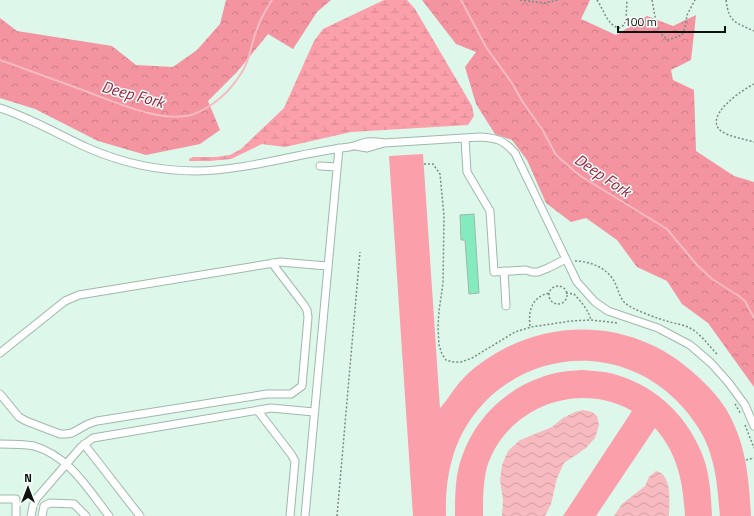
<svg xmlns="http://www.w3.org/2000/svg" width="754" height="516" viewBox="0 0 754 516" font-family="'Titillium Web',sans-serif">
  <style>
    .forest { fill: url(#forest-crowns) }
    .wetland { fill: url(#wetland-marsh) }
    .green { fill: #fb9faa }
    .water { fill: url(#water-waves) }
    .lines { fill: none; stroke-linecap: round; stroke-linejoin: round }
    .stream { stroke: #f6bac0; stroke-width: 2 }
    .building { fill: #84ebbf; stroke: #9eb7ab }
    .minor-casing { stroke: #a0b8ac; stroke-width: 9 }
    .path { stroke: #7b8c83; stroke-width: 1.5; stroke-dasharray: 2 2; stroke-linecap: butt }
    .minor { stroke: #fff; stroke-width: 7 }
    .labels { text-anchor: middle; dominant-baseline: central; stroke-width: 3; stroke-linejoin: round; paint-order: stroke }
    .water-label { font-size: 16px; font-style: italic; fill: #93243e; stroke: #f9fefb }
  </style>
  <defs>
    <pattern id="forest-crowns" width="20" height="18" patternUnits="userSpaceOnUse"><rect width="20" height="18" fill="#f394a0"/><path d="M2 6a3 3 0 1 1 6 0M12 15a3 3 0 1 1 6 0" fill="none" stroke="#cf7f89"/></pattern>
    <pattern id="wetland-marsh" width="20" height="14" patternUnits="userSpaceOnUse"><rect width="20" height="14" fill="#fb9faa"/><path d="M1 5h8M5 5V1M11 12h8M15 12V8" fill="none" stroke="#d68891"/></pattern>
    <pattern id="water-waves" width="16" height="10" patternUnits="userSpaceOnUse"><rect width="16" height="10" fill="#f6bac0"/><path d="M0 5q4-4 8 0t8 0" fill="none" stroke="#d29fa4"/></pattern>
  </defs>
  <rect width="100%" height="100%" fill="#ddf7ea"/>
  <path class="forest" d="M226,0H331L317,12L293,49L268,34L237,72L208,101L220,130L200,144L146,155L98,141L35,109L0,98V18L17,31L112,46L136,65L173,67L197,50L220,24Z
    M422,0H590L581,19L616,35L647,16L673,26L696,15L691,60L671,70L673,80L694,90L696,151L734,176L754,182V387L708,323L682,304L667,281L637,267L617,240L586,218L571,222L546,203L527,160L512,140L495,134L476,104L465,67L476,52L456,44Z"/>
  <path class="wetland" d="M384,0H407L415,9L472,106L474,116L468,125L351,132L285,147L262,144L231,159L209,161H189V159L193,157H216L230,155L241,149L284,108L314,41L323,29Z"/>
  <path class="green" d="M423,154L440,408C446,402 450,394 456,387C465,375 477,365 490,357C555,315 639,321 696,375C706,384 718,396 726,409C746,443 749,477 751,516H720C718,495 717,474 710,453C704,431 685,407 667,392C603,339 510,356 467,425C450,452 445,485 446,516H413L389,156Z
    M581,370C593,371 606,371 617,375C658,387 690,419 704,459C710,477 711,497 712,516H685C683,482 678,454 655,428L596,516H563L632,411C579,380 506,407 487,467C483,483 483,499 483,516H455C455,503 455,489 457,476C465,430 498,392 542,377C555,372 568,371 581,370Z"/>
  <path class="water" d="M583,410L592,412L597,416L599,425L595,438L586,448L564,463L557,478L551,504L545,516H502L503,500L500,480L502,465L508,451L520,440L552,427L563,418L575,412Z
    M656,471C673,475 669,502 669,516H614L622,504L645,486L649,477Z"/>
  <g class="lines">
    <path class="stream" d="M461,0L486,47L512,83L522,101L542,129L556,155L579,175L667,229L697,265L712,279L739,296L745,301L754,318
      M0,60C27,70 53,79 80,89C110,100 163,125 194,114C214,106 231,90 242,72C249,62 250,50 254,38C258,24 264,12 272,0"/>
  </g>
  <path class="building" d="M474,214L479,293L469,294L465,240H461L460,215Z"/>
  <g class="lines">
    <g class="minor-casing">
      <path id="minor" d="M0,108C31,118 59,135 88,148C122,163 160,171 197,171C249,170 298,153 349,147C356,146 361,143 367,142C373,141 379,142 384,143L480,137C498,138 503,140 515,153L577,282L595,302L608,311L658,328L690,345L711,363L728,382L745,405L754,426
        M465,138L467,172L490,211L494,272L526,270L532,272H538L548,268L566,259
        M356,146L367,148L384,143
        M320,166L337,167
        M504,271L506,306
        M0,353L65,301L79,295L280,262L327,266
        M0,394L19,417L26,421L60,434H66L72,433L88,424L97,421L267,394H291L302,386L308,317L307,310L304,305L272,263
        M258,411L291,454L295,461L290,516
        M0,444C11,444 23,444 34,446C69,456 88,489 109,516
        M84,444L140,516
        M0,499H16V516
        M31,516L33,506L36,499L81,447L93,438L271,408L314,412
        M42,516L44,506L50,503L74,504L86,516
        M305,516L339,148"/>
    </g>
    <path class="path" d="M520,0L544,3L558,0
      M597,0C604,10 607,25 619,28L624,25L626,19L627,0
      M652,0L656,22L660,33L668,40L682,35L685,28L687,15L695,0
      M726,0C729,23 735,22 754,31
      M754,84C742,90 703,116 721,131C730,137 744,139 754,142
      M424,164H433L440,174L444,216L443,283L439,311L438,327L439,345L442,354L446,360L453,362H461L472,358L515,332L531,327L571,321L591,320L618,323
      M575,261C590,261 607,268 614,281C618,288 619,297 625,303C633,310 659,319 670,322C677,324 684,325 690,328C701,334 708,345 717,354
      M549 295a9 9 0 1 1 18 0a9 9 0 1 1-18 0Z
      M566,293L574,294C581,302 588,309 591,320
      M530,326C528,311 532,296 550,293
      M735,404L741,414
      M745,425L754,448
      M746,460L754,458
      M337,516L360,252"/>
    <use href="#minor" class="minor"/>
  </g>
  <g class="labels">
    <g class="water-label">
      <text transform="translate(133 94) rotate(15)">Deep Fork</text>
      <text transform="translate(603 175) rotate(34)">Deep Fork</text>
    </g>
  </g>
  <g transform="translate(28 488)" stroke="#f9fefb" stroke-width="3" paint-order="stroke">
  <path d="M0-3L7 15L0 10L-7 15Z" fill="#0c1410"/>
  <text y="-6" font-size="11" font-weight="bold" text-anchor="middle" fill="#0c1410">N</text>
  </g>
  <path d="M618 26v6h107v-6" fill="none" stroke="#0c1410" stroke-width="2"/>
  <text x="624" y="26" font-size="12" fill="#0c1410" stroke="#f9fefb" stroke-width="3" paint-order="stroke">100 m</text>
</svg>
